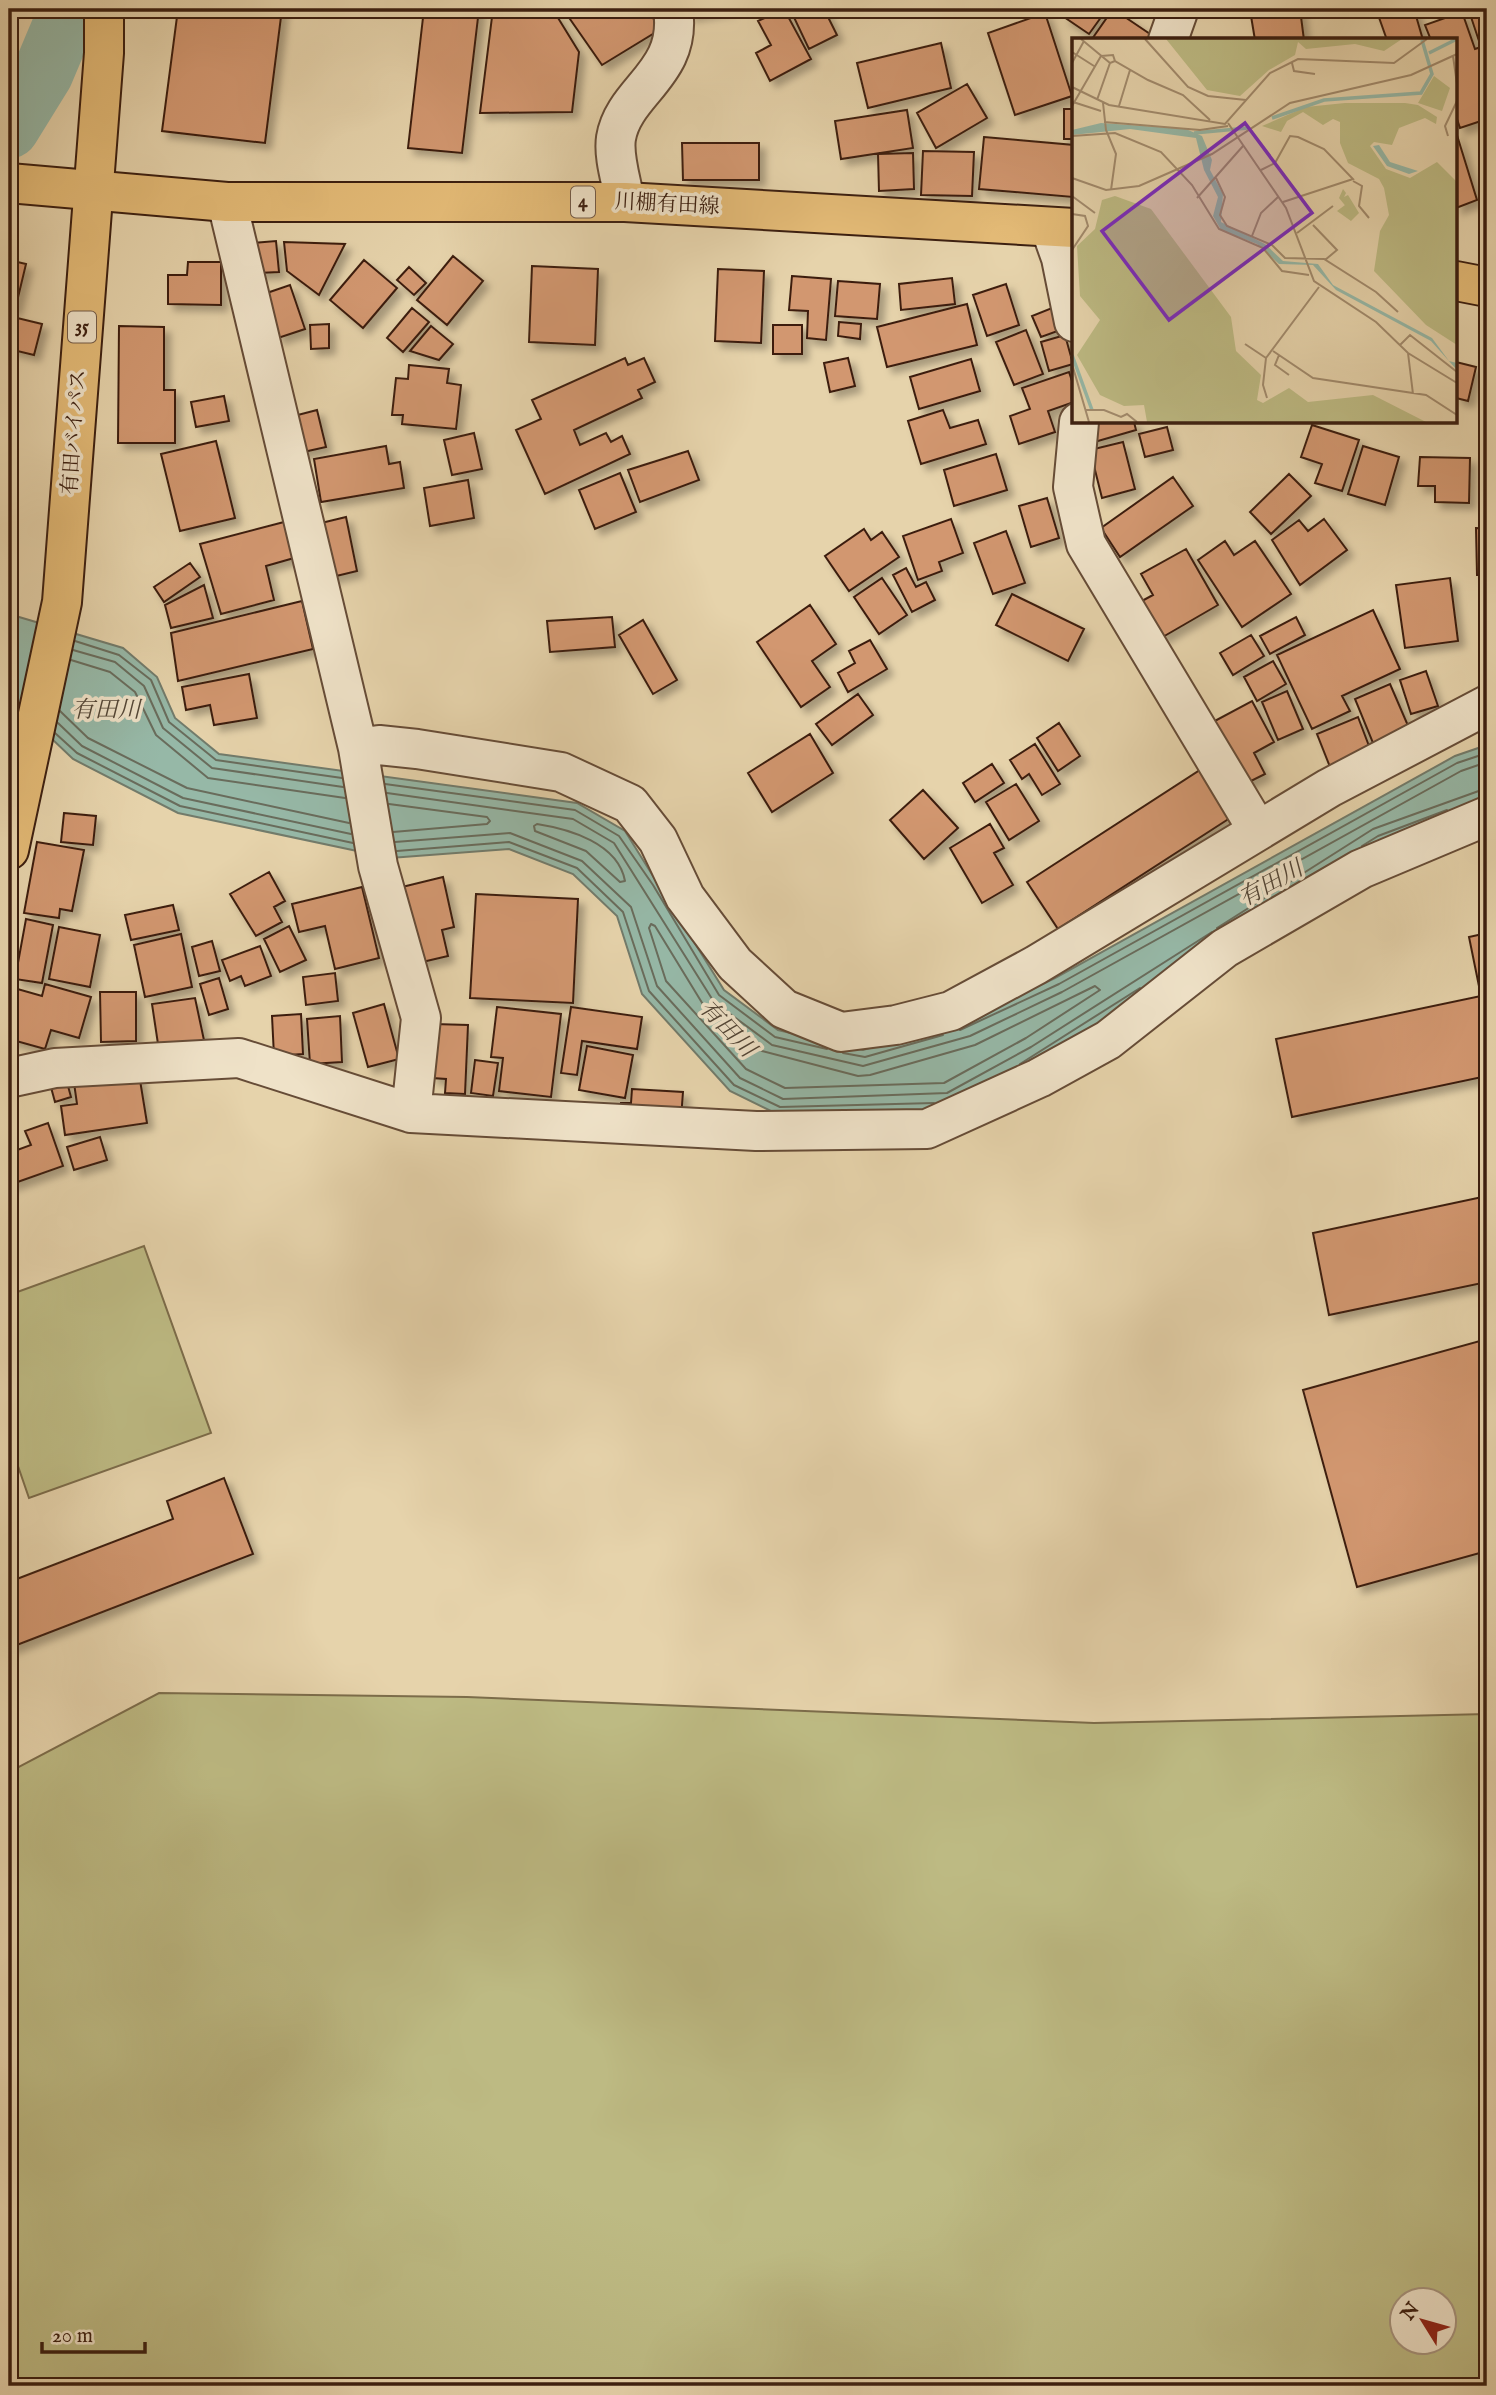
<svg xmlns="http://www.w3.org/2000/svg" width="1496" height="2395" viewBox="0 0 1496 2395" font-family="'IM FELL English','Noto Serif JP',serif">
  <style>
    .green { fill: #bdba83; stroke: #7c6c4a; stroke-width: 2; fill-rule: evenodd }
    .water { fill: #96b8a7; stroke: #727b6b; stroke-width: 2 }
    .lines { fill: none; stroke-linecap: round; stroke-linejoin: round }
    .shore { stroke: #696c5c; stroke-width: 2 }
    .river { stroke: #96b8a7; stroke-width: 61 }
    .building { fill: #d29770; stroke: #3c1f10; stroke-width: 2; filter: url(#shadow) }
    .minor-casing { stroke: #664c37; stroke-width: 42 }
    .major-casing { stroke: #3c1f10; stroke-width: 42 }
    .highway-casing { stroke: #3c1f10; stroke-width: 42 }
    .minor { stroke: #efe2c8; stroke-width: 38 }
    .major { stroke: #e3ba76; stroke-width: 38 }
    .highway { stroke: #e3ba76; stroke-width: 38 }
    .labels { text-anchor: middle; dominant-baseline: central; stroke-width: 7; stroke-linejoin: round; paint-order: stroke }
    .shield { fill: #efe2c8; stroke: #725a47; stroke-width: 2 }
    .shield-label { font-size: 19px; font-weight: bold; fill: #3c1f10 }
    .street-label { font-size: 21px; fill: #3c1f10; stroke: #efe2c8 }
    .water-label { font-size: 23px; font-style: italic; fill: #524536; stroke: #efe2c8 }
    .inset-river { fill: none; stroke: #96b8a7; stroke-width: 3.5 }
    .inset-road { fill: none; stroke: #a28b6d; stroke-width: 2 }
    .view { fill: #7b2cbf; fill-opacity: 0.15; stroke: #7b2cbf; stroke-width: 3.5 }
    .inset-edge { fill: none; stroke: #3c1f10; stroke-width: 3.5 }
  </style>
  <defs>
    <filter id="shadow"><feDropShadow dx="6" dy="6" stdDeviation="3.5" flood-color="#0004"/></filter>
  </defs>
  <rect width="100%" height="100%" fill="#e6d3ab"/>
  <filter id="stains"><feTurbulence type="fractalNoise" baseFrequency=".00286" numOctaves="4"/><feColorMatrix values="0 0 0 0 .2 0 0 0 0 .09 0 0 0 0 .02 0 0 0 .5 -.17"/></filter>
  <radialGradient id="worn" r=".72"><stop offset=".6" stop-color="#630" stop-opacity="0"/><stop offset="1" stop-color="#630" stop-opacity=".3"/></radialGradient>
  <path class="green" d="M144,1246L211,1433L29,1498L9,1440V1295Z
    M159,1693L467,1697L1094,1723L1487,1714V2386H9V1772ZM1402,2300H1444V2342H1402Z"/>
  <path class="water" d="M9,614L123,648L157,677L175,718L219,754L577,803L625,831L724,990L778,1030L863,1050L965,1021L1055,978L1455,756L1487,745V803L1381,842L1039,1061L951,1109L779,1115L730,1091L642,994L617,916L573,874L509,849L390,858L178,813L73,759L9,698Z"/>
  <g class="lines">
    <path class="shore" d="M75,641L119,655L151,680L169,722L216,760L342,778
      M73,650L115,662L144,686L163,728L212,768L343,787
      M71,660L110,672L135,692L156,735L208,778L345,798
      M60,711L88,738L187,788L349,823
      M58,723L82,746L183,798L351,834
      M55,733L77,753L180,806L353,843
      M385,784L575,810L619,836L653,885L719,995L775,1037L827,1049
      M387,793L573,819L614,843L714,1002L772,1045L863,1066L970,1036L1062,992L1461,771L1487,762
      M389,804L487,817L490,821L487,824L393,832
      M537,824C569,829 618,843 625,881L620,882L586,851L535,831L534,826Z
      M395,842L510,833L582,861L631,907L657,986L740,1078L783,1099L947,1093L1031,1047L1212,932
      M1362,846L1378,836L1447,810
      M397,851L509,842L577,868L623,912L649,991L734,1085L780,1107L934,1103
      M651,924L655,926L704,1006L762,1051L858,1076L870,1075L975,1045L1095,986L1100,990L1026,1038L944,1083L785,1088L746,1069L666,981L649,928Z
      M1217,928L1373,829L1487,788
      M960,1030L1059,984L1457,763L1487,753
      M843,1053L865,1057L943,1035
      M1020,1064L1140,988"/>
    <path class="river" d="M9,128L43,73L70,9"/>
  </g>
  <path class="building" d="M178,9H282L265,143L162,131Z
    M424,9H479L462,153L408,148Z
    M563,9H652L656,32L602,65Z
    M689,9H730L689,15Z
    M784,9L811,59L770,81L756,53L771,45L758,21Z
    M790,9H824L837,35L809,49Z
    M1070,9H1107L1089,34L1064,17Z
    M1113,9L1153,36L1150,40L1092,39Z
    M1300,9L1304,40H1255L1251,16Z
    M1376,9H1414L1423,40H1387Z
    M1475,9H1487V119L1460,128L1456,116V40H1431L1425,25L1462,12L1475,49L1481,47L1469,11Z
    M555,13L579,52L572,112L480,113L492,17Z
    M1045,13L1072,96L1015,115L988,33Z
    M941,43L951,88L868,108L857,63Z
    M967,84L987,118L936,148L917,113Z
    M1064,109H1074V139H1064Z
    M907,110L913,148L841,159L835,121Z
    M1456,132L1477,200L1456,208Z
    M984,137L1074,145L1073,197L979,189Z
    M682,143H759V180H683Z
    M923,151L974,152L972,196L921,195Z
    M913,153L914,189L879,191L878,154Z
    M276,241L279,272L258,273L253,243Z
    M284,242L345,244L319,295L287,271Z
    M453,256L483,281L447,325L417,300Z
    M9,260L26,264L15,310L9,308Z
    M364,260L397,288L363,328L330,300Z
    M188,262H221V305L168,304V275H187Z
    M532,266L598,269L595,345L529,342Z
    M409,267L426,283L414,295L397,280Z
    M718,269L764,271L761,343L715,341Z
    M792,276L831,279L826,340L807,338L808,311L789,310Z
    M952,278L955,304L901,310L899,284Z
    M838,281L880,284L877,319L835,316Z
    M1006,284L1019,325L987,336L973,295Z
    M290,285L305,329L278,338L264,294Z
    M967,304L977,345L887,367L877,327Z
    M1057,306L1066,328L1041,337L1032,316Z
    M412,308L429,322L403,352L387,338Z
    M9,316L42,324L34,355L9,349Z
    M839,322L861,324L860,339L838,336Z
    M329,324V348L311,349L310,325Z
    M773,325H802V354H773Z
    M119,326L164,327V390H175V443H118Z
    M431,326L453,344L439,360L410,351Z
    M1026,330L1043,374L1014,385L996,342Z
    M1065,335L1073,364L1049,371L1041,342Z
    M625,358L628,365L644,358L655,382L638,390L642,398L574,430L580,445L606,433L611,442L622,436L630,454L545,494L516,430L541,419L532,400Z
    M848,358L855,386L830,392L824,363Z
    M971,359L980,391L919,409L910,377Z
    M1456,362L1476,367L1468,401L1456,398Z
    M409,365L449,369L447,383L461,385L456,429L402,424L403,415H392L396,378L408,379Z
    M1069,372L1074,387V402L1048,411L1055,432L1019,444L1010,416L1030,409L1022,388Z
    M224,396L229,421L196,427L191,402Z
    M317,410L326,447L299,453L290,417Z
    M943,410L950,428L978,420L986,444L921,464L908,421Z
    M1085,422H1134L1136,430L1091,443Z
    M1312,425L1359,440L1342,491L1315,483L1322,464L1301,457Z
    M1167,427L1173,450L1145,457L1139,434Z
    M474,433L482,469L452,475L444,440Z
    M216,441L235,518L180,531L161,454Z
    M1123,442L1135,489L1102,498L1090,450Z
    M386,446L389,464L400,462L404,488L321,502L314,459Z
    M1363,446L1399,457L1385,505L1348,494Z
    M688,451L699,480L640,502L628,470Z
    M996,454L1007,490L954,506L944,470Z
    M1420,457L1470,458L1469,503L1435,502V486H1418Z
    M620,473L636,512L595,529L579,490Z
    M1289,474L1311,496L1271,534L1250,512Z
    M1173,477L1193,506L1120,557L1101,528Z
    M468,480L474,518L430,526L424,488Z
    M1047,498L1059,538L1031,547L1019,506Z
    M346,517L357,571L328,578L317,524Z
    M951,519L963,553L939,562L942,571L918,580L903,536Z
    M1324,519L1347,550L1300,585L1272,540L1299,520L1308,531Z
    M284,522L294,558L266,566L274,600L221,614L200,544Z
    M1476,528L1487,529V575H1477Z
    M864,529L871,540L882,532L899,557L849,591L825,556Z
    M1006,531L1025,583L993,594L974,543Z
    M1225,541L1234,555L1255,541L1291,594L1242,627L1198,560Z
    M1186,549L1218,605L1161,638L1140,602L1153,595L1141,574Z
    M190,563L200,577L164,602L154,587Z
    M906,568L916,587L926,582L935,600L912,612L893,575Z
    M882,578L907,615L879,634L854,597Z
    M1450,578L1458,641L1405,648L1396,585Z
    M204,585L213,618L171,628L165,605Z
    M1012,594L1084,629L1068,661L996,625Z
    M302,601L313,649L178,681L171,633Z
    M810,605L836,644L812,661L830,687L801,707L757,642Z
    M1373,610L1400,669L1342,696L1350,711L1312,729L1277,655Z
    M612,617L615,647L550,652L547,621Z
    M1296,617L1305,635L1270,654L1260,636Z
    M643,620L677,680L653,694L619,635Z
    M1251,635L1264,656L1233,675L1220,653Z
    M870,640L887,669L848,692L838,673L855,663L849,651Z
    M1273,661L1286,684L1257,701L1244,677Z
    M1426,671L1438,706L1411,714L1400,680Z
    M249,674L257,718L214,725L210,705L186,710L182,687Z
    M1390,684L1409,728L1373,743L1355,699Z
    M1287,691L1303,729L1278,740L1262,702Z
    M858,694L873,715L832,745L816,724Z
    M1252,701L1274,742L1254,753L1265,774L1243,785L1211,723Z
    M1358,717L1372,754L1332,772L1317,734Z
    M1059,723L1080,756L1058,771L1037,738Z
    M810,734L833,773L772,812L748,773Z
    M1035,744L1060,784L1042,795L1029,774L1022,779L1010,760Z
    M992,764L1004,783L975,802L963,783Z
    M1200,770L1230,818L1058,929L1027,882Z
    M1016,784L1039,821L1009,840L986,802Z
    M923,790L958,828L924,859L890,820Z
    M64,813L96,816L93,845L61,842Z
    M990,824L1004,848L994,853L1013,885L982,903L950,848Z
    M37,842L84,850L72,911L60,909L59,918L24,913Z
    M269,872L285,901L274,907L282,922L256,936L230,894Z
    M443,877L454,927L442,930L448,956L418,963L402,887Z
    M362,887L379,958L335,969L325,926L299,932L292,904Z
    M476,894L578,899L573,1003L470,998Z
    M173,905L179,930L131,940L125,915Z
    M26,919L53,925L42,983L15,979Z
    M289,926L306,960L280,972L264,939Z
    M59,927L100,935L90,987L49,979Z
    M1487,933V1076L1292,1117L1276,1039L1481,996L1469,937Z
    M181,934L192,987L145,997L134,945Z
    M212,941L220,971L199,976L192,947Z
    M260,946L271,976L245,986L241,976L230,981L222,960Z
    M335,973L338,1001L306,1005L303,977Z
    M219,978L228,1009L209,1015L200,984Z
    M45,984L91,997L79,1038L51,1030L45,1049L9,1039V1006L14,988L42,996Z
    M100,992H136V1041L101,1042Z
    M195,998L205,1045L158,1044L152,1004Z
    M384,1004L399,1059L368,1067L353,1013Z
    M497,1007L561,1014L551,1097L499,1091L503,1058L491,1057Z
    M571,1007L642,1017L637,1049L582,1041L577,1075L561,1073Z
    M301,1014L303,1054L274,1056L272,1016Z
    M340,1016L342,1062L310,1064L307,1019Z
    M434,1024L468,1025L465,1094L445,1093L446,1079L432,1078Z
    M587,1046L633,1055L625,1098L579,1090Z
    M475,1060L498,1063L493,1096L471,1093Z
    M139,1074L147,1123L65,1135L61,1106L77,1104L74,1083Z
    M65,1075L71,1097L55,1102L49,1080Z
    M632,1089L683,1092L681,1118L620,1114L621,1103H631Z
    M48,1123L63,1166L9,1185V1153L31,1145L25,1131Z
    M100,1137L107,1160L74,1170L67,1147Z
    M1487,1196V1282L1329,1315L1313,1233Z
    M1487,1339V1551L1357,1587L1303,1390Z
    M224,1478L253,1554L9,1648V1582L173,1519L167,1501Z"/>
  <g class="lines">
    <g class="minor-casing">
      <path id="minor" d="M1168,40L1179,9
        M227,202L358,748L378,866L421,1018L411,1113
        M625,202C622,183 613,157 616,138C624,90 683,74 673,9
        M1050,227L1061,258L1074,322
        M1079,422L1073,487L1086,544L1257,829
        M358,748L379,745L417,749L561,772L630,804L658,840L685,897L735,964L784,1009L841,1032L896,1025L951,1011L1036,965L1329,788L1487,705
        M9,1078L55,1068L239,1058L411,1113L756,1131L927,1129L1039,1078L1108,1040L1225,948L1361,869L1487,816"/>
    </g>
    <g class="major-casing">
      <path id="major" d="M9,183L227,202H625L1074,228
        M1456,281L1487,287"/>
    </g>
    <g class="highway-casing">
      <path id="highway" d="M9,850L62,602L104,53V9"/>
    </g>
    <use href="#minor" class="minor"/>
    <use href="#major" class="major"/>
    <use href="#highway" class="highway"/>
  </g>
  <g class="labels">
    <g class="shield">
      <rect x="571" y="186.5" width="24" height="31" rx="5"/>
      <rect x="68" y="311.5" width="28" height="31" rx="5"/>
    </g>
    <g class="shield-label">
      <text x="583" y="202">4</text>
      <text x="82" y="327">35</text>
    </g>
    <g class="street-label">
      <text transform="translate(667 205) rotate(3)">川棚有田線</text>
      <text transform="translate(75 432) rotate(-86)">有田バイパス</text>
    </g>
    <g class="water-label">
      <text x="106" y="710">有田川</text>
      <text transform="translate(1271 884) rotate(-29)">有田川</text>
      <text transform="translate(727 1029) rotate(46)">有田川</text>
    </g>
  </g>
  <g transform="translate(1072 38)">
    <rect width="385" height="385" fill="#e6d3ab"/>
    <path d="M94,1H330L312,13L283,6L234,11L226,4L223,17L197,32L168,58L135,52ZM362,38L378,50L370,73L346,65ZM273,65H333L346,67L365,79L364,86L353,80L327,90L320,107L302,104L298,108L314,131L338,140L365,124L385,144V307L354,287L302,233L308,193L317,177L312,150L307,141L276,125L268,105V84L261,81L251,87L231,74L215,83L209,94L190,88L234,69ZM271,151L274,155L272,159L276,157L287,175L279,183L265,173L273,167L276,171L267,160ZM43,158L79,171L159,279L164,313L189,337L185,362L191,365L217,350L236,364L301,357L354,384H75L72,367L52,368L28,357L5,317L28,282L8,258L5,208L23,191L30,162Z" fill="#bdba83"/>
    <path d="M29,85L114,91L130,98L140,122L138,132L151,156L149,184L193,206L211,223L246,226L261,247L360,300L377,323L385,325V332L359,303L264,252L241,227L207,226L185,206L149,192L141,178L146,159L132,132L124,100L58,91L0,97V92ZM307,107L318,124L346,133L337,136L315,128L301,108Z" fill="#96b8a7"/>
    <path class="inset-river" d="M357,15L385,1M200,80L252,62L349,55L360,36L350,2M122,95L176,90M0,317L20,372"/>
    <path class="inset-road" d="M9,1L38,25M73,1L116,49L136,58L174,62M0,14L22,28M29,18L41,17L43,23L76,42L111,57L138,82M381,18L385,46M0,25L12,3M220,25L222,33L243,36M0,49L37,67L153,86L198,35L226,21L322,25L355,1M25,62L38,25L43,23M1,64L29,73M31,65L34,92L44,116L39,152M0,68L29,18M47,68L58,32M32,84L128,92L156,88M156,85L214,170L242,243L304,284L336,315L385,345M0,98L43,95L89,114L120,147L147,191L191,210L210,233L237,237M376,98L373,88L385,63M189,132L203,125L218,98L226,99L252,111L281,141L211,164M0,140L34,152L67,148L140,116L218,65L339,37L385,16M144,140L153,159L148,177L155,188L200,207L213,220L252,221L304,254L326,274M281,143L290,148L287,168L297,180M0,158L23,175M125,160L171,108M0,176L13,178L16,188L0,212M241,187L265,212L253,222M225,195L261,168M180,198L189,175L206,159M173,306L194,320L247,249M328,307L338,297L385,334M201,313L241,340L354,357L385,377M336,315L341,356M207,317L203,327L217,337M194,320L191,347L195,360M0,326L17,384M14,372H32L49,379L55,376L65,384"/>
    <path class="view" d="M173,85L240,175L97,282L30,193Z"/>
    <rect width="385" height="385" class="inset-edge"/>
  </g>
  <rect width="1496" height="2395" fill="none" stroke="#e6d3ab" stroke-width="35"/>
  <rect x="10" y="10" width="1475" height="2374" fill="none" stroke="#3c1f10" stroke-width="3.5"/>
  <rect x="18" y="18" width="1461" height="2360" fill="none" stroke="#3c1f10" stroke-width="2"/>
  <g transform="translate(1423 2321) rotate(307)"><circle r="33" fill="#efe2c8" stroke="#a7947e" stroke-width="2"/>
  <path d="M0-5L12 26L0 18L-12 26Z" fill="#8f2418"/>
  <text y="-10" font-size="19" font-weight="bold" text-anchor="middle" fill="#3c1f10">N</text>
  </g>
  <path d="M42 2342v10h103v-10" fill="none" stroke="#3c1f10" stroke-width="3.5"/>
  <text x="52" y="2342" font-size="21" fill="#3c1f10" stroke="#efe2c8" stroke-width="5" paint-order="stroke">20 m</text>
  <rect width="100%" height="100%" filter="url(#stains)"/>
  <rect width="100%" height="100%" fill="url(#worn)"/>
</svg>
